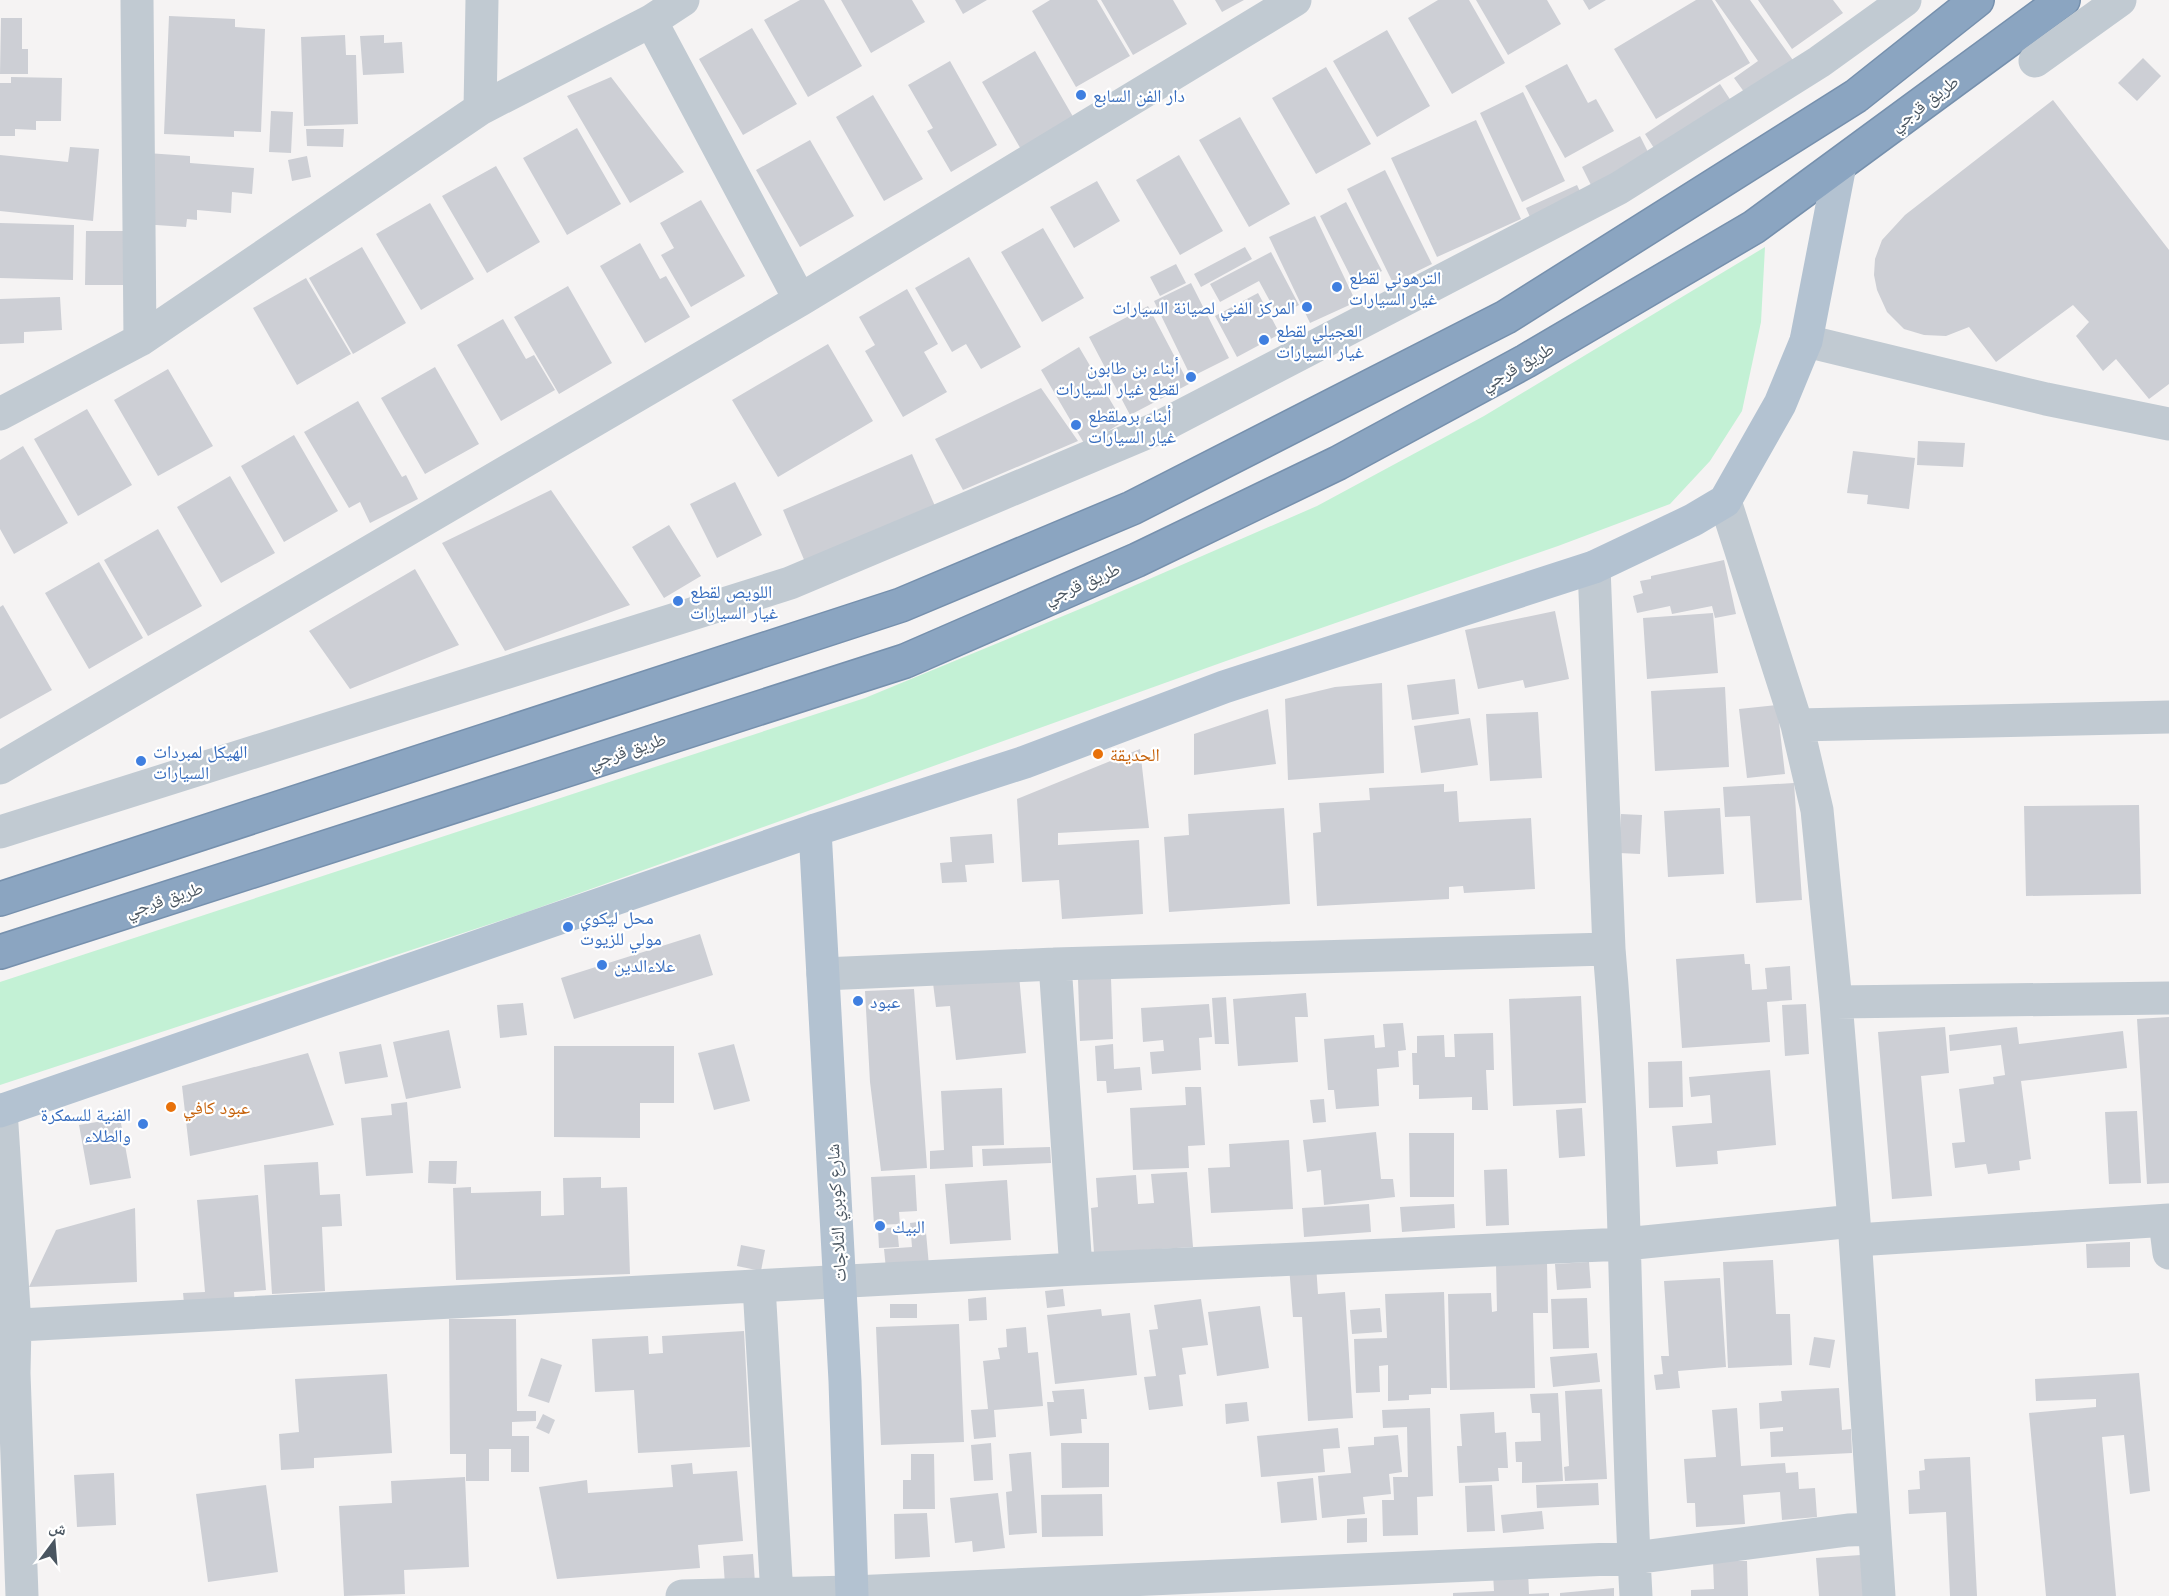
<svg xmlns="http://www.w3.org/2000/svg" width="2169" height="1596" viewBox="0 0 2169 1596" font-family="Poppins,'Noto Naskh Arabic',sans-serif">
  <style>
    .green { fill: #c3f1d5 }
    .building { fill: #cdcfd5 }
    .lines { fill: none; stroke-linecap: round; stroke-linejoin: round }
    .highway-casing { stroke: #7690ad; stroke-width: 36 }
    .minor { stroke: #c1cad2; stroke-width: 33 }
    .major { stroke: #b3c2d1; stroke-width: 33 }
    .highway { stroke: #8ba5c1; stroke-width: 33 }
    .shop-dot { fill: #3f7fe0; stroke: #fff; stroke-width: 2 }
    .food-dot { fill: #e8710a; stroke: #fff; stroke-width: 2 }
    .labels { text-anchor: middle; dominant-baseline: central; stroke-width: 4.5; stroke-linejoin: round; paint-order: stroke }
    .shop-label { font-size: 18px; fill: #366cbe; stroke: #fff; text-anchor: start }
    .street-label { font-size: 18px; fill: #4a5661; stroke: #fff }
    .food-label { font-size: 18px; fill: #c56008; stroke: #fff; text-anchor: start }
  </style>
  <rect width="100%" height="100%" fill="#f5f3f3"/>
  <path class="green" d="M1765,247L1761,322L1742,411L1710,461L1670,504L1558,546L1226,661L524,913L0,1085V982L865,698L1092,604L1317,506L1484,416Z"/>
  <path class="building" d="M800,0H824L862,66L808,97L764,20Z
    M841,0H912L925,22L871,53Z
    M955,0H987L963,14Z
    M1050,0H1097L1130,56L1076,87L1032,11Z
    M1101,0H1173L1187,24L1133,55Z
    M1215,0H1244L1222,12Z
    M1438,0H1469L1505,63L1452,94L1408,18Z
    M1476,0H1547L1561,24L1508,55Z
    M1583,0H1606L1589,10Z
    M1696,0H1712L1750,63L1656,119L1614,49Z
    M1715,0H1750L1795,63L1747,96L1734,78L1758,61Z
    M1758,0H1833L1843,13L1792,49Z
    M169,16L235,19V27L265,29L261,132L234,131V137L164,134Z
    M1,18H22V49H28V74H0Z
    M752,28L797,104L743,135L699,59Z
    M1387,30L1430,106L1377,137L1333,61Z
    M345,35L346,55H356L358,124L304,126L301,37Z
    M384,35V43L402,42L404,73L363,75L360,36Z
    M1035,51L1079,127L1026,158L982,82Z
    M2143,58L2161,76L2137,101L2118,83Z
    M950,61L997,145L951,172L927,131L933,128L908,85Z
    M1567,64L1588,103L1596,99L1614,131L1565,158L1525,86Z
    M1326,67L1371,144L1316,174L1272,98Z
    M11,77L62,78L61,121H36V130L15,129V136H0V83H11Z
    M611,77L684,172L630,203L567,96Z
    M1720,84L1735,107L1659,156L1645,134Z
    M1523,92L1565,181L1522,202L1480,113Z
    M873,95L923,179L884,201L836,117Z
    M2053,100L2169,250V384L2149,399L2116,359L2103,371L2076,336L2089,322L2073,305L1996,362L1969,327L1946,336L1924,335L1904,329L1887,312L1877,290L1874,275L1875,259L1882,240L1905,215Z
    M271,111L293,112L291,153L269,152Z
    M1240,117L1290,204L1249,227L1199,140Z
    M1476,120L1521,219L1437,257L1391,158Z
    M577,128L621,204L567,235L523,158Z
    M306,129H344L343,147L307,146Z
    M1640,136L1652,160L1594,191L1582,167Z
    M810,140L854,216L800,247L756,170Z
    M70,147L99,149L93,221L0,211V155L68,162Z
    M147,153L190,156V163L254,168L252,194L232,192L231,213L197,210V220L187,219L186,227L141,224Z
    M1179,155L1223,231L1180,255L1136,180Z
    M307,156L311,177L292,181L288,160Z
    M496,166L540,242L487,273L442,196Z
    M1385,170L1432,264L1393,283L1347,189Z
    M1097,181L1120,221L1074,248L1050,207Z
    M1577,185L1585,202L1534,226L1526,208Z
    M701,200L745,276L691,307L661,255L674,248L660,223Z
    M1346,202L1382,271L1355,285L1320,216Z
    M430,203L474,279L421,310L376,234Z
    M1315,216L1356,302L1310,323L1269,237Z
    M0,223L74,225L73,280L0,278Z
    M1043,228L1084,298L1042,322L1001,252Z
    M86,231H128V285H85Z
    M640,243L660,279L666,276L690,317L645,343L600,266Z
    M362,247L406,323L353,354L309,278Z
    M1245,247L1252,259L1201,287L1194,274Z
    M1271,252L1299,305L1278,316L1259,281L1220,302L1210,284Z
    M969,257L1021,347L981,369L966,344L952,352L915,288Z
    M1176,264L1186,283L1160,296L1150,277Z
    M306,278L351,354L297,385L253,308Z
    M1191,283L1229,358L1191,377L1154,301Z
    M568,286L612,363L559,394L514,317Z
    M907,289L938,344L924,352L947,392L903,417L865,351L875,345L859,317Z
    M1258,293L1280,334L1237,357L1215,316Z
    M60,297L62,330L24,332V343L0,344V299Z
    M1148,306L1189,384L1130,415L1089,337Z
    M503,319L526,359L534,355L555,390L501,421L457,345Z
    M828,344L873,421L778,477L732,400Z
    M1079,347L1123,422L1085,445L1041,370Z
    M435,367L479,444L425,474L381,398Z
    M168,369L213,446L158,476L114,400Z
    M1041,388L1078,441L963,490L935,439Z
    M358,401L402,477L406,475L418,499L370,523L360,502L349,508L304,432Z
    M87,409L132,485L78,516L34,439Z
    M294,435L338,511L284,542L241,466Z
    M1918,441L1965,443L1963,467L1917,465Z
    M23,446L68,523L14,554L0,529V460Z
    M1853,451L1915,458L1909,509L1867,504L1868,495L1847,493Z
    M912,454L935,506L805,562L783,510Z
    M230,476L275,553L221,583L177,507Z
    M735,482L762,535L717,558L690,504Z
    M551,490L630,605L505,651L442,543Z
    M669,525L701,576L664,598L632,547Z
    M158,529L202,606L148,636L104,560Z
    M1724,560L1736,614L1715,618L1712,606L1672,614L1670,606L1637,613L1633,596L1643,593L1640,581L1651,579V576Z
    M99,562L143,638L89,669L45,593Z
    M415,569L459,645L350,689L309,631Z
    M3,605L52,690L0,719V607Z
    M1555,611L1569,679L1525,688L1523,680L1478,689L1465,630Z
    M1713,613L1718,673L1647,679L1643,618Z
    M1455,679L1459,714L1412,720L1407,685Z
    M1382,683L1384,773L1288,780L1285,699L1335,687Z
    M1725,687L1729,767L1655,771L1651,691Z
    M1777,705L1785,774L1747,778L1739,709Z
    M1268,709L1276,764L1194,775V734Z
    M1538,712L1542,778L1490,781L1486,714Z
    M1470,718L1478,765L1421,773L1414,726Z
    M1140,749L1149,828L1058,833V845L1139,840L1143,914L1062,919L1059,880L1022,882L1017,799Z
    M1794,783L1802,900L1756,903L1750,816L1725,817L1723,787Z
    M1444,784V792L1457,791L1459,822L1531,818L1535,889L1464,893L1463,886L1449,887V899L1317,906L1313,833L1321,832L1319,803L1370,800L1369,788Z
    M2139,805L2141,894L2026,896L2024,806Z
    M1284,808L1290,904L1169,912L1164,837L1189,835L1188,814Z
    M1720,808L1724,874L1668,877L1664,811Z
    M1621,814L1642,815L1640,854L1619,853Z
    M992,834L994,863L965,865L967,882L942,883L940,863L952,862L950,837Z
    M700,934L713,975L574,1019L561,978Z
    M1744,954L1745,964H1750L1752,990L1767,989L1765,968L1790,966L1792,1000L1767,1002L1770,1042L1682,1048L1676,959Z
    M1019,975L1026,1053L956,1060L950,1006L936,1007L933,983Z
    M1111,978L1113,1039L1080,1041L1078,979Z
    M914,989L927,1168L881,1171L870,1082L865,991Z
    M1306,993L1308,1017H1295L1298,1062L1238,1066L1233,999Z
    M1581,996L1586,1103L1513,1106L1509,999Z
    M1226,997L1229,1044H1215L1212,998Z
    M523,1003L527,1035L500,1038L497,1005Z
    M1209,1004L1212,1037L1199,1038L1201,1070L1152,1074L1150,1052L1164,1051L1163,1040L1143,1042L1141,1008Z
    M1806,1004L1809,1054L1785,1056L1782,1005Z
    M2169,1017V1183L2147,1184L2137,1019Z
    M1403,1023L1406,1050L1398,1051L1399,1067L1377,1069L1379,1106L1336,1109L1334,1090H1328L1324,1039L1374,1035L1375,1048L1385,1047L1383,1024Z
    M1945,1027L1949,1073L1921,1076L1932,1196L1892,1199L1878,1032Z
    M2017,1027L2019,1044L2123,1031L2127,1068L2021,1081L2031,1159L2019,1161L2020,1170L1988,1174L1986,1164L1955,1168L1952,1143L1965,1142L1959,1089L1994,1084L1993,1077L2005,1075L2001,1045L1950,1051L1949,1035Z
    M449,1030L461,1088L406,1099L393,1042Z
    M1493,1033L1494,1070H1486L1488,1110H1472V1097L1419,1099V1085H1413L1412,1053H1417V1036L1444,1035L1445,1057H1455L1454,1034Z
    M381,1044L388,1077L345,1084L339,1052Z
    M734,1044L750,1101L714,1110L698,1053Z
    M1113,1044L1114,1069L1140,1067L1142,1090L1107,1093L1106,1081H1097L1095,1046Z
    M554,1046H674V1103H640V1138L554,1137Z
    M308,1053L334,1125L190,1156L182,1086Z
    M1682,1061L1683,1107L1649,1108L1648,1062Z
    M1770,1070L1776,1145L1717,1151L1718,1164L1676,1167L1672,1126L1712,1123L1710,1095L1691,1097L1689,1077Z
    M1185,1087H1201L1205,1145L1188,1146L1189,1168L1133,1170L1130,1108L1186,1105Z
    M1002,1088L1004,1145L972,1146L973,1167L930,1169V1151L944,1150L941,1091Z
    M1324,1099L1326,1122L1313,1123L1310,1100Z
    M407,1102L413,1173L366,1176L361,1118L392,1115L391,1104Z
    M1582,1108L1585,1156L1559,1158L1556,1110Z
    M2137,1111L2141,1183L2109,1184L2105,1112Z
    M120,1118L131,1178L90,1185L79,1125Z
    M1376,1132L1381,1179H1393L1395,1197L1324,1205L1321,1170L1307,1172L1303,1140Z
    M1409,1133H1454V1197H1410Z
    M1289,1140L1293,1209L1211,1213L1208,1168L1230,1167L1229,1144Z
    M1050,1147L1051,1163L983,1166L982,1149Z
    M429,1161H457L456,1184L428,1183Z
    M318,1162L320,1195L340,1194L342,1226L322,1227L325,1291L272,1294L264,1165Z
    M1507,1169L1509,1225L1486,1226L1484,1170Z
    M1187,1172L1193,1247L1094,1253L1091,1208L1098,1207L1096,1178L1136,1175L1138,1204L1154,1203L1151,1174Z
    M915,1175L917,1211L899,1212L900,1224L874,1225L871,1177Z
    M601,1177V1188L627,1187L630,1274L456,1280L453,1188L471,1187V1193L541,1191V1216L564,1215L563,1178Z
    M1007,1180L1011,1240L950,1244L945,1184Z
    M258,1195L266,1290L234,1292L235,1309L185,1313L183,1293L205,1292L197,1200Z
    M1369,1204L1371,1232L1304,1237L1302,1208Z
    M1454,1204L1455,1228L1402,1232L1400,1207Z
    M135,1208L137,1282L29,1287L56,1230Z
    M925,1221L929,1266L886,1269L884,1249L912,1247L910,1223Z
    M897,1227L899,1247L879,1248L878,1229Z
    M2130,1242V1267L2087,1268L2086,1244Z
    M741,1245L765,1250L761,1271L737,1266Z
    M1773,1260L1776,1314H1790L1792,1365L1728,1368L1723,1262Z
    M1547,1262L1548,1313H1533L1535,1388L1450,1390L1448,1294L1491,1293L1492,1312L1497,1311L1496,1263Z
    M1589,1262L1591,1288L1557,1290L1555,1264Z
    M1316,1264L1318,1294L1345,1292L1353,1418L1308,1421L1302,1317H1293L1289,1266Z
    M1720,1278L1726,1367L1678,1371L1680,1388L1656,1390L1654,1375L1663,1374L1661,1356H1669L1664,1281Z
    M1063,1289L1065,1306L1047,1308L1045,1291Z
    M1444,1292L1447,1388H1431V1394L1409,1395V1400L1388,1401V1365L1379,1366L1380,1392L1356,1393L1354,1339L1387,1338L1385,1294Z
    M986,1297L987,1320L969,1321L968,1299Z
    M1587,1298L1589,1348L1553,1349L1551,1299Z
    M1201,1299L1208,1345L1182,1348L1186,1374L1179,1375L1183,1406L1149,1410L1144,1377L1156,1376L1149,1330L1158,1329L1154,1305Z
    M890,1304H917V1318H890Z
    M1260,1306L1269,1368L1217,1376L1208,1312Z
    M1380,1308L1382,1332L1352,1334L1350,1310Z
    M1101,1309L1102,1316L1130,1313L1137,1375L1055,1384L1047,1315Z
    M449,1319H516L517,1411H536V1421L512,1422V1436H529V1472H511V1449H489V1481H466V1454H450Z
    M959,1324L964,1442L881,1445L876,1327Z
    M1026,1327L1028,1353L1038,1352L1043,1406L994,1410L996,1437L974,1439L971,1410L988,1409L983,1361L1000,1359L998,1348L1007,1347L1006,1329Z
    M744,1331L750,1447L638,1453L634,1390L595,1392L592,1339L648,1336L649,1354L663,1353L662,1336Z
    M1814,1337L1835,1340L1830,1368L1809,1365Z
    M1597,1353L1600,1382L1553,1387L1550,1357Z
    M541,1358L562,1365L549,1403L528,1396Z
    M2139,1373L2150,1491L2130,1494L2124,1435L2102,1437L2116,1596H2046L2029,1413L2096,1407V1399L2036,1401L2035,1379Z
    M387,1374L392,1453L314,1458V1468L281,1470L279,1434L299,1432L295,1379Z
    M1839,1388L1842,1430L1851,1429L1852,1453L1771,1457L1770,1432L1783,1431V1427L1760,1429L1759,1403L1782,1401L1781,1391Z
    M1084,1389L1087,1419H1081L1082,1433L1050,1436L1047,1402H1054L1052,1391Z
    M1602,1389L1607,1479L1565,1481L1564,1467L1569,1466L1565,1391Z
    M1558,1393L1563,1481L1522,1483V1462H1516L1515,1442L1541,1441L1540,1413H1532L1530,1394Z
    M1247,1402L1249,1421L1226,1424L1225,1404Z
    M1430,1408L1433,1496L1417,1497L1418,1535L1383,1536L1382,1500H1394L1393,1477H1408L1407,1427L1383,1428L1382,1410Z
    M1737,1408L1741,1466L1785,1463L1786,1473L1798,1472L1799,1489L1815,1488L1817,1517L1782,1520L1780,1492L1743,1495L1745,1524L1696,1527L1695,1503H1687L1684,1459L1716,1457L1712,1410Z
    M1494,1412L1495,1433L1506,1432L1508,1468H1498L1499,1481L1459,1483L1457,1446H1462L1460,1414Z
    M543,1414L555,1420L549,1434L536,1428Z
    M1338,1428L1340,1448L1323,1449L1325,1472L1261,1477L1257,1436Z
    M1398,1435L1402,1472L1389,1474L1391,1494L1363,1497L1365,1514L1322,1518L1318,1476L1351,1473L1348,1447L1374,1445V1437Z
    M991,1443L993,1480L974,1481L971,1445Z
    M1061,1443H1109V1487L1062,1488Z
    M1031,1452L1037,1533L1009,1535L1006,1492L1012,1491L1009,1454Z
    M911,1454H934L935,1509H903V1480H911Z
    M1970,1457L1977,1596H1950L1946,1512L1909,1514L1908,1490L1920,1489L1919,1471L1925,1470L1924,1459Z
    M692,1463L693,1474L737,1471L743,1541L698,1545L700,1568L557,1579L539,1487L587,1480L588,1493L673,1487L671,1465Z
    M114,1473L116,1525L77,1527L74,1475Z
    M465,1477L469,1567L404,1570L405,1594L344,1596L339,1506L392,1503L391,1481Z
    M1313,1478L1317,1520L1281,1523L1277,1482Z
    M1598,1483L1599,1505L1537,1508L1536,1485Z
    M266,1485L278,1572L208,1582L196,1494Z
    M1492,1485L1495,1531L1467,1532L1465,1486Z
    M998,1493L1005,1548L973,1552L972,1541L955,1543L950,1498Z
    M1102,1494L1103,1536L1042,1537L1041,1495Z
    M1542,1511L1544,1529L1503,1533L1501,1515Z
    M927,1513L930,1557L895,1559L894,1514Z
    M1367,1518V1542L1347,1543V1519Z
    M753,1554L755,1583L725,1585L723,1556Z
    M1861,1555L1864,1596H1819L1816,1558Z
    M1713,1561H1747L1748,1596H1691V1590L1714,1589Z
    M1528,1572L1529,1594L1549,1593V1596H1453V1593L1494,1591L1493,1574Z
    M1614,1588V1596H1560V1593Z"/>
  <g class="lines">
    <g class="highway-casing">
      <path id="highway" d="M0,899L901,605L1132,508L1506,317L1856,96L1977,0
        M0,952L905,661L1137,560L1338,463L1526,361L1754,227L2063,0"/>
    </g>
    <path class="minor" d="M137,0L140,340
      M651,21L800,300
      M2035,61L2120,0
      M480,109L482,0
      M1806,341L2046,399L2169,424
      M0,414L140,340L480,109L651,21L683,0
      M1725,501L1797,725L1817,810L1836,1002L1854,1221L1879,1596
      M1594,567L1609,949C1628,1164 1624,1381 1636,1596
      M1797,725L2169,717
      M0,768L800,300L1295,0
      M0,832L790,583L1158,428L1619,188L1819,62L1905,0
      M1055,964L1076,1269
      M823,974L1055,964L1609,949
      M1836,1002L2169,998
      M1,1110L15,1325L14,1373L22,1596
      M2165,1221L2169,1253
      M1856,1240L2169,1220
      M759,1286L777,1596
      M0,1326L1076,1269L1625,1244L1854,1221
      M682,1596L852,1592L1634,1558L1848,1530L1874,1529"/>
    <path class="major" d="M815,830L845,1381L852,1596
      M0,1111L815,830L1025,762L1224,687L1594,567L1693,520L1725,501L1780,404L1806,341L1840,165"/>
    <use href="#highway" class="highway"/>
  </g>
  <g class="shop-dot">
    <circle cx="1081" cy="95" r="6"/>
    <circle cx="1337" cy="287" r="6"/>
    <circle cx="1307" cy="307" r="6"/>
    <circle cx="1264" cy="340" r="6"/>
    <circle cx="1191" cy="377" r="6"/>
    <circle cx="1076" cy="425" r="6"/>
    <circle cx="678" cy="601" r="6"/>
    <circle cx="141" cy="761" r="6"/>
    <circle cx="568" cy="927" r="6"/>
    <circle cx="602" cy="965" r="6"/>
    <circle cx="858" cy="1001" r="6"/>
    <circle cx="143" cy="1124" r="6"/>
    <circle cx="880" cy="1226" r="6"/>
  </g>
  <g class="food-dot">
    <circle cx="1098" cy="754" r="6"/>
    <circle cx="171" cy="1107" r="6"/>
  </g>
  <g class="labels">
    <g class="shop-label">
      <text x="1093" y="95">دار الفن السابع</text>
      <text x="1349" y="277">الترهوني لقطع<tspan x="1349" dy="21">غيار السيارات</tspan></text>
      <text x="1295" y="307" text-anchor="end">المركز الفني لصيانة السيارات</text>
      <text x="1276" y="330">العجيلي لقطع<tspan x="1276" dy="21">غيار السيارات</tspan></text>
      <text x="1179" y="367" text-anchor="end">أبناء بن طابون<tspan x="1179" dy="21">لقطع غيار السيارات</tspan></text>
      <text x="1088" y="415">أبناء برملقطع<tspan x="1088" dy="21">غيار السيارات</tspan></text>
      <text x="690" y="591">اللويص لقطع<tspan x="690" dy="21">غيار السيارات</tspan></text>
      <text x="153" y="751">الهيكل لمبردات<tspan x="153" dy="21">السيارات</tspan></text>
      <text x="580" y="917">محل ليكوي<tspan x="580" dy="21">مولي للزيوت</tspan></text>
      <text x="614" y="965">علاءالدين</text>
      <text x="870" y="1001">عبود</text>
      <text x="131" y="1114" text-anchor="end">الفنية للسمكرة<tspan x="131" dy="21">والطلاء</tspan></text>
      <text x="892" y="1226">البيك</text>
    </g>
    <g class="street-label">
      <text transform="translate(1924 103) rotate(-37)">طريق قرجي</text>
      <text transform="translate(1517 366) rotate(-29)">طريق قرجي</text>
      <text transform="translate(1082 583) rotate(-23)">طريق قرجي</text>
      <text transform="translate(627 750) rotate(-18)">طريق قرجي</text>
      <text transform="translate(164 899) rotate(-18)">طريق قرجي</text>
      <text transform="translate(836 1213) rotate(-93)">شارع كوبري الثلاجات</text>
    </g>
    <g class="food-label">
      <text x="1110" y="754">الحديقة</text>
      <text x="183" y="1107">عبود كافي</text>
    </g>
  </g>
  <g transform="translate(54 1542) rotate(16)" stroke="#ffffff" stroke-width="4.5" paint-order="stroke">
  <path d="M0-4.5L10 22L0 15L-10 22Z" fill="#4a5661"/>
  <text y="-9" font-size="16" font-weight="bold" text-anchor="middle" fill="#4a5661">ش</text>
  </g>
</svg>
